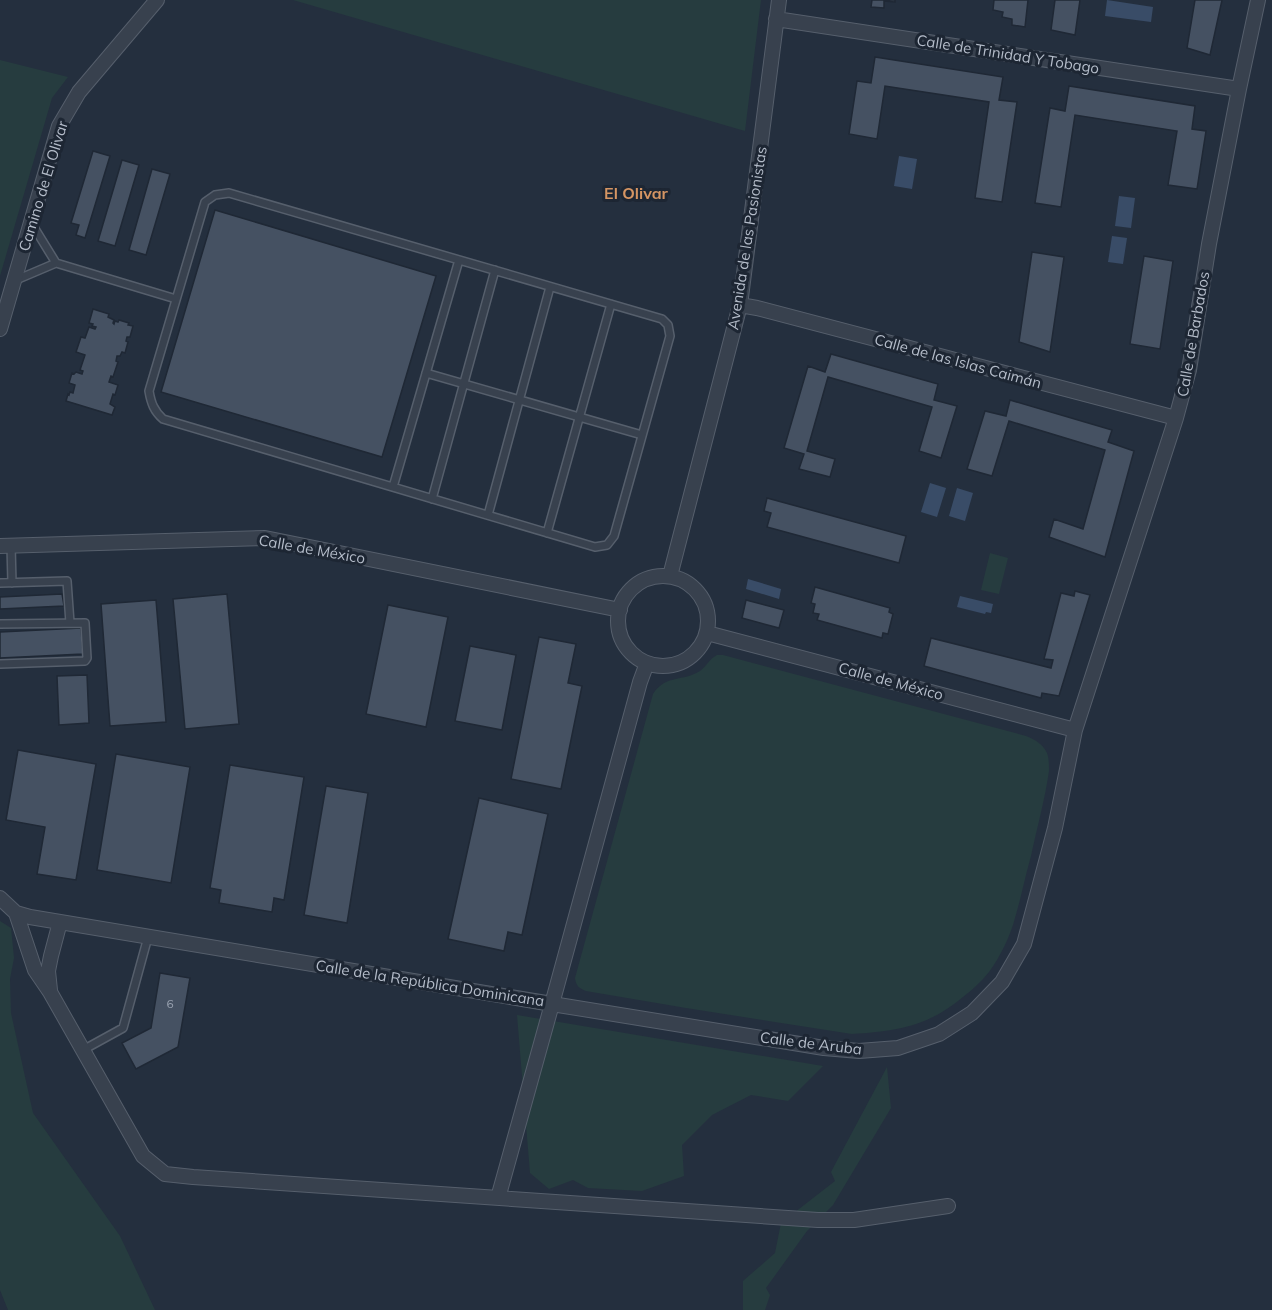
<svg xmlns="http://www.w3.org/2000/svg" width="1272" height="1310" viewBox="0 0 1272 1310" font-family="Mulish,sans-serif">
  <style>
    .green { fill: #263c3f }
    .water { fill: #394c67 }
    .building { fill: #455162; stroke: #1f2835; stroke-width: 1.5 }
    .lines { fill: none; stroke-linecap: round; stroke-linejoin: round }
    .service-casing { stroke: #565f6c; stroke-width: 10 }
    .minor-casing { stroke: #565f6c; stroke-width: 16 }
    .service { stroke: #38414e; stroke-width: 7 }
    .minor { stroke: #38414e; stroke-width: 14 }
    .labels { text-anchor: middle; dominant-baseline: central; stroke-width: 6; stroke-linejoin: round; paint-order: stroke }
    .number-label { font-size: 12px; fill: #98a1af }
    .street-label { font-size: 15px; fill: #b4bcc9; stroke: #1d2633 }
    .neighbourhood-label { font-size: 16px; font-weight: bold; fill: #d59563; stroke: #1d2633 }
  </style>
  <rect width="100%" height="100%" fill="#242f3e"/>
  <path class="green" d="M293,0H761L745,131Z
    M0,60L68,77L52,98L0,276Z
    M990,553L1008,558L999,594L981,590Z
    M717,655H723L1026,736C1034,739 1043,744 1047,753C1049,758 1049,766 1049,771C1045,799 1037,828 1031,856C1025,877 1021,898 1015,918C1010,937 1000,957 989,972C982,981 972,990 963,997C927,1027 897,1031 852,1034L686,1008L586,991C579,988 576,986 575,978L653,694C666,674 683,682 700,671C707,666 709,659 717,655Z
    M0,921L11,928L14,958L10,979L11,1013L33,1113L120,1236L155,1310H8L0,1290Z
    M517,1015L823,1066L788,1101L751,1095L712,1115L682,1145L684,1176L642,1191L588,1188L573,1180L549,1189L530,1173Z
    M887,1067L891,1108L833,1205L807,1231L766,1288L770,1295L765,1310H743V1281L775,1253L781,1223L835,1181L831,1172Z"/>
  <path class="water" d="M1107,0L1153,7L1151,22L1105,16Z
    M899,156L917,159L912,189L894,186Z
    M1119,196L1135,198L1131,228L1115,226Z
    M1112,236L1127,238L1123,264L1108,262Z
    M930,483L946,488L937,517L921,512Z
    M957,488L973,493L965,521L949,516Z
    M748,579L781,589L779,599L746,589Z
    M960,596L993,604L991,613L986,612L985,614L957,607Z"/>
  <path class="building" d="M872,0H895V2L884,1V8L871,7Z
    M994,0H1028L1025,27L1012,25V19L1002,17L1003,12L993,10Z
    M1055,0H1080L1075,35L1051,30Z
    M1195,0H1222L1210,55L1187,48Z
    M875,57L1003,77L999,100L1017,102L1002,202L975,198L989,102L885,86L877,139L849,134L857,81L871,83Z
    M1069,86L1195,106L1192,129L1206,131L1197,189L1168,185L1177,131L1075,115L1061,207L1035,203L1050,108L1065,111Z
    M93,151L110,156L85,238L76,235L79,225L71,223Z
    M122,160L139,165L115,246L98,241Z
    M152,169L170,174L146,255L129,250Z
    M215,210L436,276L382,457L161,392Z
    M1032,252L1064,257L1050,352L1019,342Z
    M1144,256L1173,261L1160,349L1130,344Z
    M93,309L109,314L108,317L114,320L113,323L114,324L115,321L118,322L119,320L129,323L128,325L133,326L130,337H127L126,341L128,342L125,353L122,352L120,356H117L116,361L118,362L113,377L111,376L109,382L118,385L115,395L113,394L110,404L115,407L112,415L66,401L68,394L69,395L70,392L73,393L75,385L69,383L72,373L74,374L76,372L82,374L83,371L80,370L85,355L76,352L81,337L85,338L89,327L95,329L96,327L92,326L93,324L89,323Z
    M831,354L938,384L934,400L957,406L941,458L919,451L932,407L828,377L807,451L835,459L830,477L799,469L804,454L784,448L808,366L825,372Z
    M1010,400L1112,430L1108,442L1134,451L1105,557L1049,537L1054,519L1083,529L1105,450L1009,421L992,476L967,469L985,411L1006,416Z
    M767,498L906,536L899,563L767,527L771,513L764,511Z
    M815,587L890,608L889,612L893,614L888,634L883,633L882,638L817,620L819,614L813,613L815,604L811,603Z
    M1075,591L1090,595L1059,696L1042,693L1041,698L924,666L931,638L1051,668L1053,660L1044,659L1061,593L1074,596Z
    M62,594L64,606L0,609V597Z
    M227,594L239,724L185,729L173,599Z
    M156,600L166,722L110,726L101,604Z
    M746,600L784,610L779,628L742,618Z
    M388,605L448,617L426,727L366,714Z
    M81,628L83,654L0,658V632Z
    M539,637L576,644L568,683L582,686L561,789L511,779Z
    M470,646L516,655L502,730L455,721Z
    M87,675L89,723L59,725L57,676Z
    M18,750L96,764L76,880L37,874L45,827L6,820Z
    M116,754L190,767L171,883L97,870Z
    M230,765L304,777L284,900L274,898L272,912L219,903L221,890L210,888Z
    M326,786L368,793L347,923L304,915Z
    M479,798L548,814L522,935L508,932L504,951L448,939Z
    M160,973L190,978L178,1047L136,1069L122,1043L151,1028Z"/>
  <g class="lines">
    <g class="service-casing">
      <path id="service" d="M229,193L662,319L668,325L670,336L614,536L607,545L595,547L163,419C154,411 151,403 149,391L205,202L215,195Z
        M32,224L56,263
        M16,280L56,263L176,299
        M426,373L642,435
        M393,487L459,260
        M432,499L495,270
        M488,515L550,287
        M547,533L611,304
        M11,545L12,583
        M0,583L67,581L70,623
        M0,624L85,623L87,658L85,661L0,664
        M83,1050L123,1028L148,937"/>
    </g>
    <g class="minor-casing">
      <path id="minor" d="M776,19L1239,89
        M740,305L757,308L1176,418
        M0,329L59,126L79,92L157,0
        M0,546L265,538L620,610
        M670,576L740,305L779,0
        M618 621a45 45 0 1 1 90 0a45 45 0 1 1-90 0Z
        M707,633L1075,730
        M0,898L16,913L30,917L552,1004L640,682L647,663
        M16,913L35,970L50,992L143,1156L165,1174L193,1177L818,1220H854L948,1206
        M50,990L48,971L51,956L60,922
        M498,1198L552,1004L824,1048L859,1051L898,1048L939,1034L972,1013L1002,982L1024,944L1055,828L1075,730L1176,418L1189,370L1209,244L1239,89L1258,0"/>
    </g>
    <use href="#service" class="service"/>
    <use href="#minor" class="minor"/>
  </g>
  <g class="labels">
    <g class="number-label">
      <text x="170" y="1003">6</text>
    </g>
    <g class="street-label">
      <text transform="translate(1008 54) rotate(9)">Calle de Trinidad Y Tobago</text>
      <text transform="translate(43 186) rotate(-73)">Camino de El Olivar</text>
      <text transform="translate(747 238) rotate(-81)">Avenida de las Pasionistas</text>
      <text transform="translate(1193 334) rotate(-80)">Calle de Barbados</text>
      <text transform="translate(958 361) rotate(15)">Calle de las Islas Caimán</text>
      <text transform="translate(312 549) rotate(10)">Calle de México</text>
      <text transform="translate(891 681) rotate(15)">Calle de México</text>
      <text transform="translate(430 983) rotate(9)">Calle de la República Dominicana</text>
      <text transform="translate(811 1043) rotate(7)">Calle de Aruba</text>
    </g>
    <g class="neighbourhood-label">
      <text x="636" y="193">El Olivar</text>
    </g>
  </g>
</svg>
